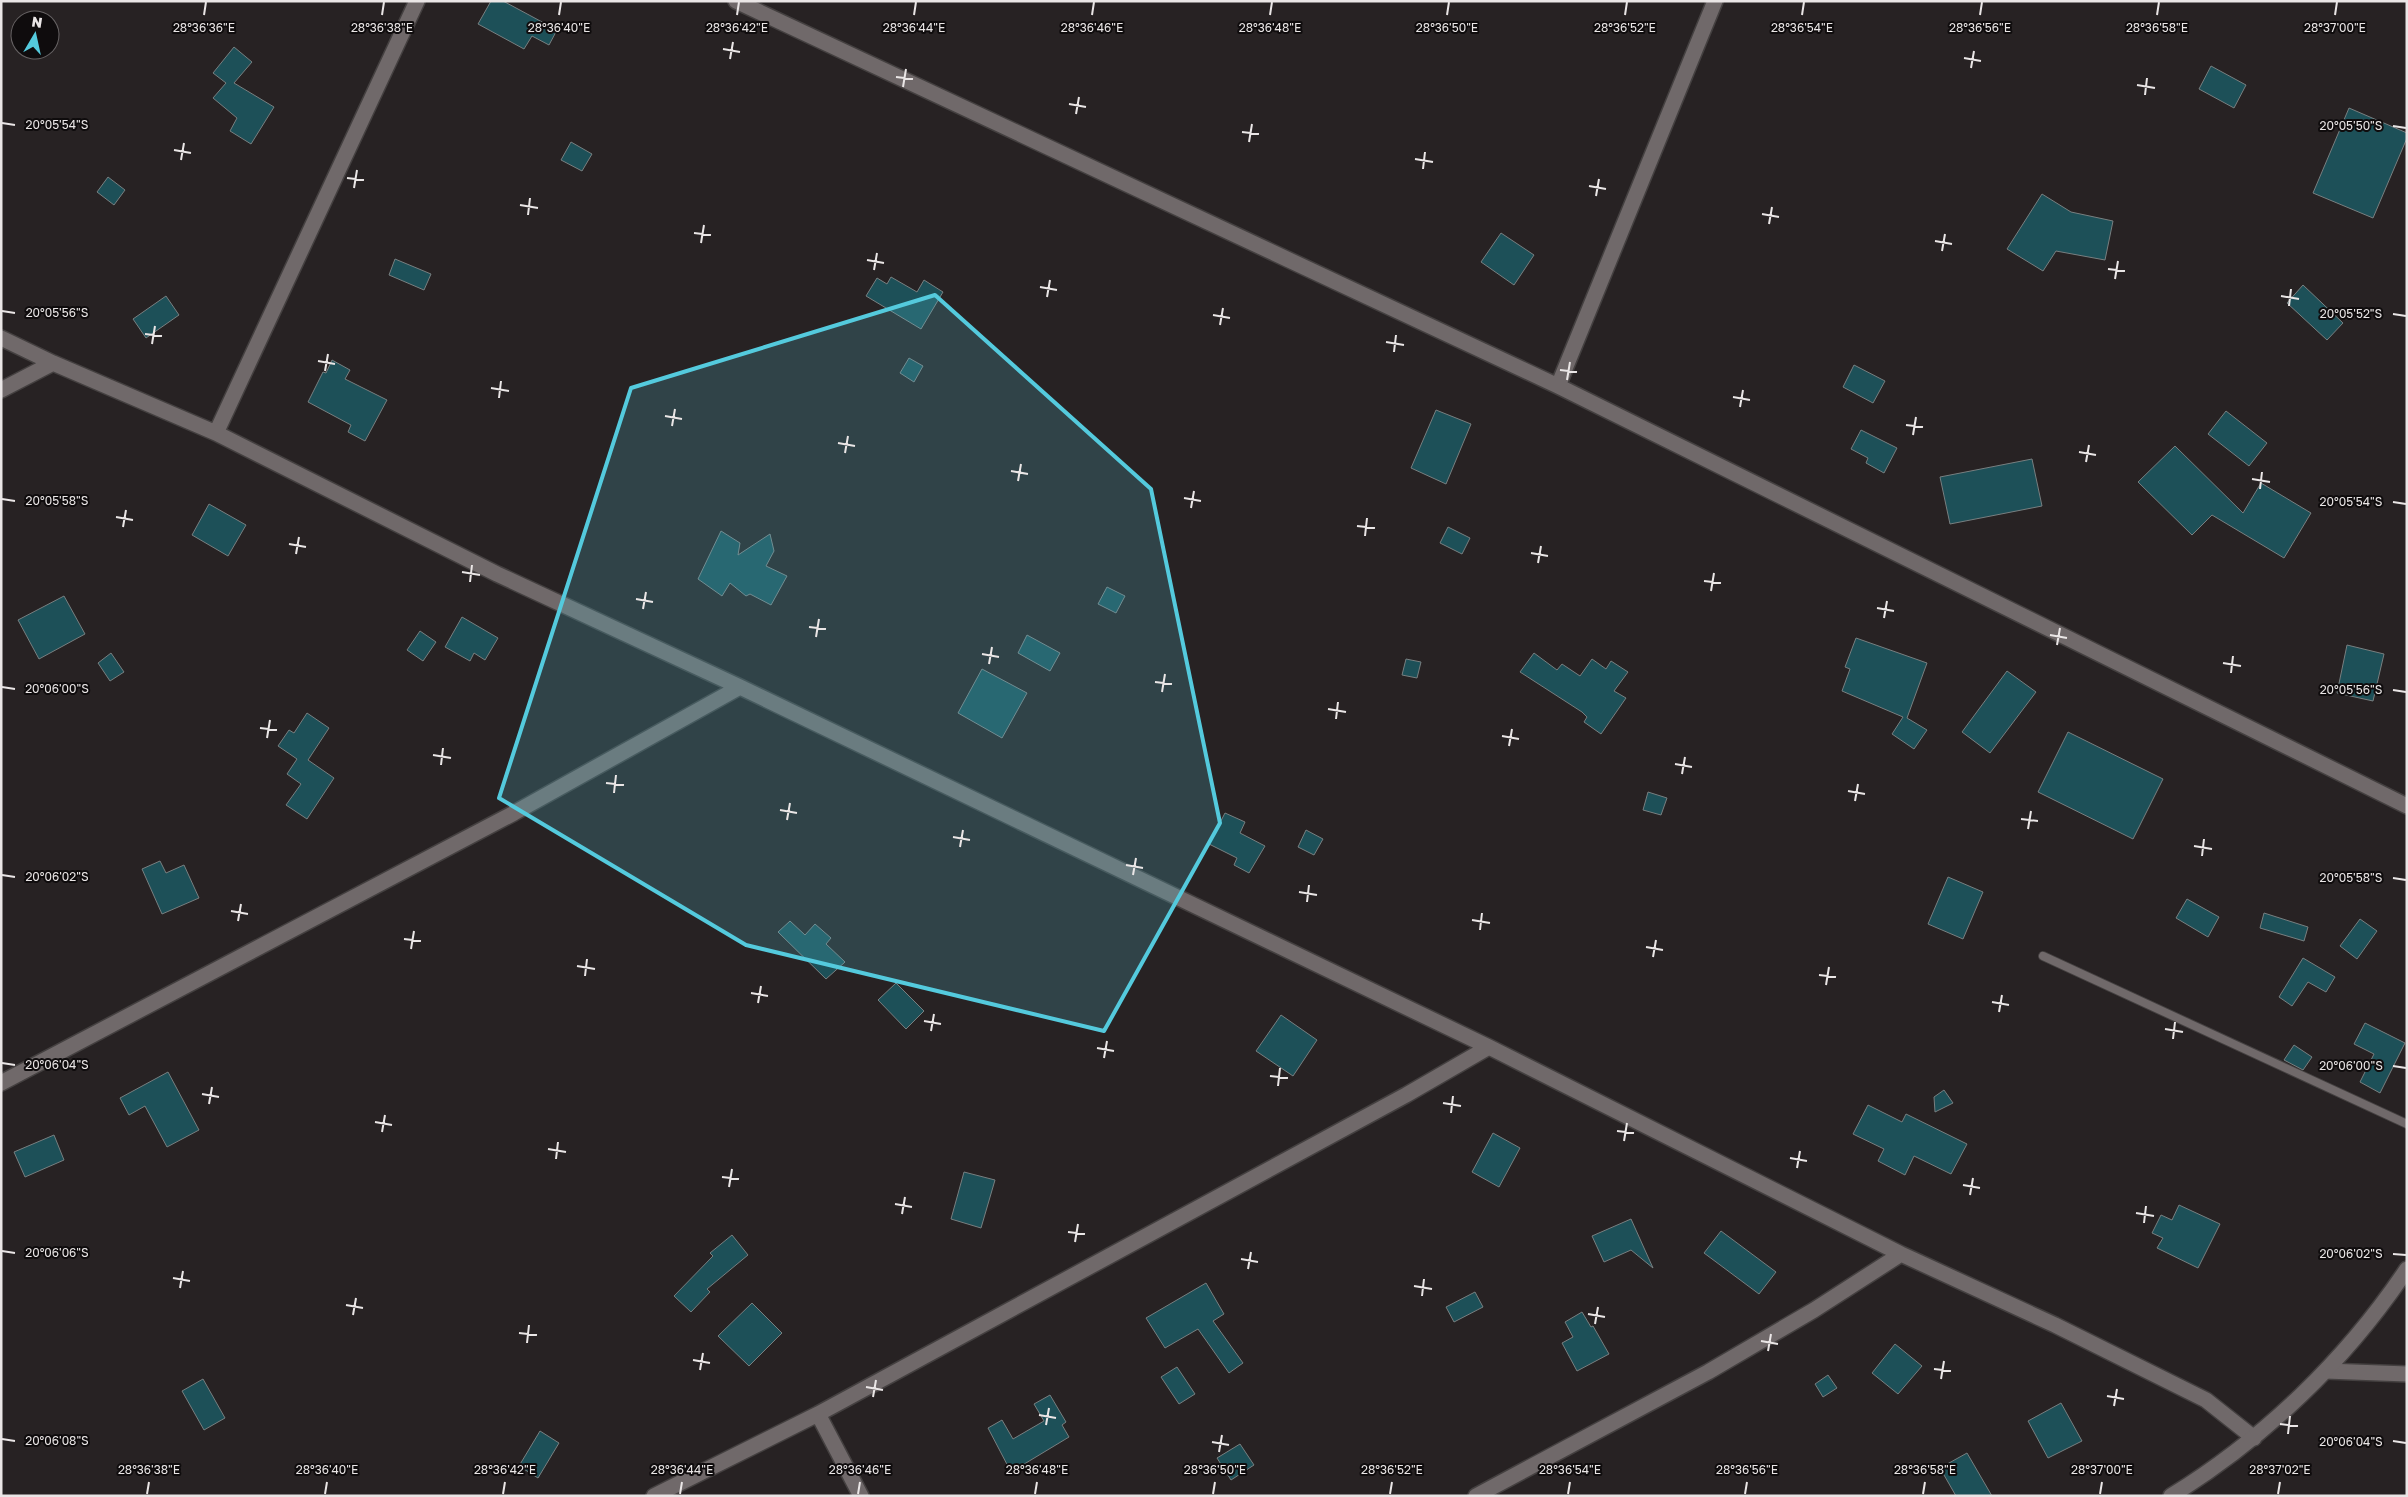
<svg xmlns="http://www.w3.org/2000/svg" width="2408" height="1497" viewBox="0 0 2408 1497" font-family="'Golos Text',sans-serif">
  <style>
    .building { fill: #1d5058; stroke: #787f80 }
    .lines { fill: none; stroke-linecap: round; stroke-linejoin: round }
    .lane-casing { stroke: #444040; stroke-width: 10 }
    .street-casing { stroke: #444040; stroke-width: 18 }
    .secondary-casing { stroke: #444040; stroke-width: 18 }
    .lane { stroke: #70696a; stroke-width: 8 }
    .street { stroke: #70696a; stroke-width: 15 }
    .secondary { stroke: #70696a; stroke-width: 15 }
    .marked { fill: #54cadd; fill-opacity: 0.2; stroke: #54cadd; stroke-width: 4; stroke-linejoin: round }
    .ticks { fill: none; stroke: #eae6e6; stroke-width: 2 }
    .ticks-label { font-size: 12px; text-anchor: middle; fill: #eae6e6; stroke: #0f0c0d; stroke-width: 4; stroke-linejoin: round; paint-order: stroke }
  </style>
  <rect width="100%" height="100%" fill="#272223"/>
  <path class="building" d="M491,1H503L557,30L549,45L532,36L524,49L478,24Z
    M234,47L252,62L234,83L274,107L251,144L230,131L237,118L213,98L226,83L213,73Z
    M2211,66L2246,85L2234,108L2199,89Z
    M2349,108L2407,133V138L2373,218L2313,193Z
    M571,142L592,154L582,171L561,160Z
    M108,177L125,190L114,205L97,192Z
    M2042,194L2071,212L2113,221L2105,260L2056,251L2043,271L2007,249Z
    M1501,233L1534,255L1514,285L1481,262Z
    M395,259L431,274L424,290L389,275Z
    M891,277L917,292L924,280L943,292L921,329L866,296L877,278L887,284Z
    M2303,285L2343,323L2327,340L2287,303Z
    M166,296L179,315L146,338L133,319Z
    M909,358L923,366L914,382L900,373Z
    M332,360L350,370L345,379L387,400L365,441L348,432L351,425L308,402L323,372L326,373Z
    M1854,365L1885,381L1873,403L1843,387Z
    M1436,410L1471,424L1446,484L1411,468Z
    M2226,411L2267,443L2249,466L2208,434Z
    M1861,430L1897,448L1884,473L1866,463L1868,458L1851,449Z
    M2175,446L2243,513L2261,483L2311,513L2284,558L2212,515L2192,535L2138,482Z
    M2032,459L2042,506L1950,524L1940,477Z
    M209,504L246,525L228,556L192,535Z
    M1448,527L1470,538L1462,554L1440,543Z
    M721,531L740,543L738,555L770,534L774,551L766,566L787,576L771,605L750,594L746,596L730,583L722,596L698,579Z
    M1107,587L1125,596L1116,613L1098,604Z
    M64,596L85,634L39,659L18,620Z
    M462,617L498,638L485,660L474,653L470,661L445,647Z
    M420,631L436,642L423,661L407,650Z
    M1027,635L1060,653L1050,671L1018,653Z
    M1856,638L1927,663L1907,718L1927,730L1914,749L1892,734L1903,717L1842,691L1850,669L1845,667Z
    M2347,645L2384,654L2373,701L2337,693Z
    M111,653L124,672L110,681L98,663Z
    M1534,653L1557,670L1562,664L1580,676L1592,659L1606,669L1611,661L1628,672L1614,691L1626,698L1601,734L1584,722L1587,717L1582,712L1520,672Z
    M1406,659L1421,662L1417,678L1402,675Z
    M982,669L1027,693L1002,738L958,713Z
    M2007,671L2036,692L1990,753L1962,732Z
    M307,713L329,728L308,760L334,778L307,819L286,805L301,784L287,774L297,759L278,746L289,730L294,733Z
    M2068,732L2163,779L2133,839L2038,792Z
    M1648,792L1667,798L1661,815L1643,810Z
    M1225,813L1245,822L1240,833L1265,846L1249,873L1234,865L1237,858L1209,844Z
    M1306,830L1323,839L1314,855L1298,847Z
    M160,861L166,873L184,865L199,898L162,914L142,869Z
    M1948,877L1983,892L1963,939L1928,924Z
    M2187,899L2219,917L2208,937L2176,918Z
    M2264,913L2308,927L2304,941L2260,928Z
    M2360,919L2377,931L2357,959L2340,946Z
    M790,921L805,935L815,924L831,938L826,944L845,962L826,979L778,932Z
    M2303,958L2335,977L2326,992L2308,982L2292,1006L2279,997Z
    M896,983L924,1011L906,1029L878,1000Z
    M1281,1015L1317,1040L1293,1076L1256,1051Z
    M2365,1023L2405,1043L2380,1093L2360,1082L2374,1054L2354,1044Z
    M2294,1045L2312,1057L2303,1070L2284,1060Z
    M168,1072L199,1130L167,1147L145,1106L129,1115L120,1098Z
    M1944,1090L1953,1103L1935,1112L1934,1097Z
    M1868,1105L1902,1122L1906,1114L1967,1144L1951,1174L1914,1156L1905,1175L1878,1161L1884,1149L1853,1134Z
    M1493,1133L1520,1148L1499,1187L1472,1172Z
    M54,1135L64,1160L25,1177L14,1152Z
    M964,1172L995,1180L981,1228L951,1219Z
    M2179,1205L2220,1224L2198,1268L2157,1248L2163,1238L2152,1233L2161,1215L2172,1220Z
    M1631,1219L1653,1268L1631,1250L1604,1262L1592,1236Z
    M1721,1231L1776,1272L1759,1294L1704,1253Z
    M732,1235L748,1255L707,1289L710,1292L691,1312L674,1296L713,1256L710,1253Z
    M1206,1283L1224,1314L1213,1321L1243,1363L1229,1373L1198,1329L1165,1348L1146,1318Z
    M1475,1292L1483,1307L1454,1322L1446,1307Z
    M752,1303L782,1333L749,1366L718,1336Z
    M1582,1312L1591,1327L1593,1326L1609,1354L1577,1371L1562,1343L1573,1337L1565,1322Z
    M1895,1344L1922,1366L1898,1394L1872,1373Z
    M1177,1367L1195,1394L1179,1404L1161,1377Z
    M1828,1375L1837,1388L1823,1397L1815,1384Z
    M203,1379L225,1418L204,1430L182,1391Z
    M1050,1395L1066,1422L1062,1425L1069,1437L1011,1472L988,1428L1002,1420L1013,1439L1044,1421L1034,1404Z
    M2061,1403L2082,1441L2048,1458L2028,1421Z
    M540,1431L559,1443L538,1478L519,1466Z
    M1240,1444L1254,1465L1231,1480L1217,1458Z
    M1967,1453L1992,1496H1956L1940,1468Z"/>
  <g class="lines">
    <g class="lane-casing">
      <path id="lane" d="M2043,956L2407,1124"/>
    </g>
    <g class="street-casing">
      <path id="street" d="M736,1L1558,386L2407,806
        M1,338L53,363L216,433L497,574L740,687L1489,1047L1901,1254L2055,1325L2206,1400L2254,1438
        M1558,386L1715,1
        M1,390L53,363
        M216,433L417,1
        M1,1083L514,813L740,687
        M2326,1371L2407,1374
        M818,1414L861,1496
        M654,1496L818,1414L1406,1095L1489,1047
        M1476,1496L1708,1372L1814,1310L1901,1254"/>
    </g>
    <g class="secondary-casing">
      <path id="secondary" d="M2171,1496C2265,1438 2346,1360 2407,1269"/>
    </g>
    <use href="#lane" class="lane"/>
    <use href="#street" class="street"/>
    <use href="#secondary" class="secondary"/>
  </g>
  <path class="marked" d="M935,295L1151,489L1220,823L1104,1031L746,945L499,798L631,388Z"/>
  <path class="ticks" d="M204,15L206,2M382,15L384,2M559,15L561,2M737,15L739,2M914,15L916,2M1092,15L1094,2M1270,15L1272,2M1447,15L1449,2M1625,15L1627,2M1802,15L1804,2M1980,15L1982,2M2157,15L2159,2M2335,15L2337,2M723,49L740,52M1964,58L1981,61M730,59L733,42M1971,68L1974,51M896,77L913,79M2137,85L2155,88M903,87L906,69M2145,95L2147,78M1069,104L1086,107M1076,114L1079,97M2,123L15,125M2393,126L2406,128M1242,132L1259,134M1249,142L1252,124M174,150L191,153M1415,159L1433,162M181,160L184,143M1423,169L1425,152M347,178L364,180M1589,186L1606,189M354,188L357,170M1596,196L1599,179M520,205L538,208M1762,214L1779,217M528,215L530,198M1769,224L1772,207M694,233L711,235M1935,241L1952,244M701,243L704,225M1942,251L1945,234M867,260L884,263M2108,269L2125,271M874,270L877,253M2115,279L2118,261M1040,287L1057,290M2281,296L2299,299M1047,297L1050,280M2289,306L2291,289M2,311L15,313M2393,314L2406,316M1213,315L1230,318M1220,325L1223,308M145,334L162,336M1386,342L1404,345M152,344L155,326M1394,352L1396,335M318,361L335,364M1560,370L1577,372M325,371L328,354M1567,380L1570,362M491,388L509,391M1733,397L1750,400M499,398L501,381M1740,407L1743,390M665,416L682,419M1906,425L1923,427M672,426L675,409M1913,435L1916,417M838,443L855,446M2079,452L2096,455M845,453L848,436M2086,462L2089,445M1011,471L1028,474M2252,479L2270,482M1018,481L1021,464M2260,489L2262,472M1184,498L1201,501M2,499L15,501M2393,502L2406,504M1191,508L1194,491M116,517L133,520M1357,526L1375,528M123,527L126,510M1365,536L1367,518M289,544L306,547M1531,553L1548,556M296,554L299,537M1538,563L1541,546M462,572L480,575M1704,581L1721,583M470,582L472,565M1711,591L1714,573M636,599L653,602M1877,608L1894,611M643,609L646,592M1884,618L1887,601M809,627L826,629M2050,635L2067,638M816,637L819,619M2057,645L2060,628M982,654L999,657M2223,663L2241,666M989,664L992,647M2231,673L2233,656M1155,682L1172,684M2,687L15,689M2393,690L2406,692M1162,692L1165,674M1328,709L1346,712M1336,719L1338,702M260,728L277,730M1502,736L1519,739M267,738L270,720M1509,746L1512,729M433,755L451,758M1675,764L1692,767M441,765L443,748M1682,774L1685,757M606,783L624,785M1848,791L1865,794M614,793L616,775M1855,801L1858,784M780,810L797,813M2021,819L2038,821M787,820L790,803M2028,829L2031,811M953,837L970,840M2194,846L2212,849M960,847L963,830M2202,856L2204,839M1126,865L1143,868M2,875L15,877M1133,875L1136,858M2393,878L2406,880M1299,892L1317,895M1307,902L1309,885M231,911L248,914M1472,920L1490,923M238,921L241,904M1480,930L1482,913M404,939L421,941M1646,947L1663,950M411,949L414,931M1653,957L1656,940M577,966L595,969M1819,975L1836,977M585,976L587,959M1826,985L1829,967M751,993L768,996M1992,1002L2009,1005M758,1003L761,986M1999,1012L2002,995M924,1021L941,1024M2165,1029L2183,1032M931,1031L934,1014M2173,1039L2175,1022M1097,1048L1114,1051M1104,1058L1107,1041M2,1063L15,1065M2393,1066L2406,1068M1270,1076L1288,1078M1278,1086L1280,1068M202,1094L219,1097M1443,1103L1461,1106M209,1104L212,1087M1451,1113L1453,1096M375,1122L392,1125M1617,1131L1634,1133M382,1132L385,1115M1624,1141L1627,1123M548,1149L566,1152M1790,1158L1807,1161M556,1159L558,1142M1797,1168L1800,1151M722,1177L739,1179M1963,1185L1980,1188M729,1187L732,1169M1970,1195L1973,1178M895,1204L912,1207M2136,1213L2154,1216M902,1214L905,1197M2144,1223L2146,1206M1068,1232L1085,1234M1075,1242L1078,1224M2,1251L15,1253M2393,1254L2406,1255M1241,1259L1258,1262M1248,1269L1251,1252M173,1278L190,1281M1414,1286L1432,1289M180,1288L183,1271M1422,1296L1424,1279M346,1305L363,1308M1588,1314L1605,1317M353,1315L356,1298M1595,1324L1598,1307M519,1333L537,1335M1761,1341L1778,1344M527,1343L529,1325M1768,1351L1771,1334M693,1360L710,1363M1934,1369L1951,1371M700,1370L703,1353M1941,1379L1944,1361M866,1387L883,1390M2107,1396L2124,1399M873,1397L876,1380M2114,1406L2117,1389M1039,1415L1056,1418M2280,1424L2298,1426M1046,1425L1049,1408M2288,1434L2290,1416M2,1439L15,1441M2393,1441L2406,1443M1212,1442L1229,1445M1219,1452L1222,1435M147,1494L149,1482M325,1494L327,1482M503,1494L505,1482M680,1494L682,1482M858,1494L860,1482M1035,1494L1037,1482M1213,1494L1215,1482M1390,1494L1392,1482M1568,1494L1570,1482M1745,1494L1747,1482M1923,1494L1925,1482M2100,1494L2102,1482M2278,1494L2280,1482"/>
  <g class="ticks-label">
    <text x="204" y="32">28°36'36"E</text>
    <text x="382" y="32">28°36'38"E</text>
    <text x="559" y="32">28°36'40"E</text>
    <text x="737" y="32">28°36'42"E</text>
    <text x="914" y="32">28°36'44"E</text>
    <text x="1092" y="32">28°36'46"E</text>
    <text x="1270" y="32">28°36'48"E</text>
    <text x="1447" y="32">28°36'50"E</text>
    <text x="1625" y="32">28°36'52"E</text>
    <text x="1802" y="32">28°36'54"E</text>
    <text x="1980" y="32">28°36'56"E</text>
    <text x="2157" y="32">28°36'58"E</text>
    <text x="2335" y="32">28°37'00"E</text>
    <text x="57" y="129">20°05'54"S</text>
    <text x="2351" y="130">20°05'50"S</text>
    <text x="57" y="317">20°05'56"S</text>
    <text x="2351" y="318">20°05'52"S</text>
    <text x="57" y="505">20°05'58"S</text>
    <text x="2351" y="506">20°05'54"S</text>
    <text x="57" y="693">20°06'00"S</text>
    <text x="2351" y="694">20°05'56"S</text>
    <text x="57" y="881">20°06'02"S</text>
    <text x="2351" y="882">20°05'58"S</text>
    <text x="57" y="1069">20°06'04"S</text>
    <text x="2351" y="1070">20°06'00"S</text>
    <text x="57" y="1257">20°06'06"S</text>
    <text x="2351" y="1258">20°06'02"S</text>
    <text x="57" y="1445">20°06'08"S</text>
    <text x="2351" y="1446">20°06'04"S</text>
    <text x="149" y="1474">28°36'38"E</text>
    <text x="327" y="1474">28°36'40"E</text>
    <text x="505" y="1474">28°36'42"E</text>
    <text x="682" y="1474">28°36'44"E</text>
    <text x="860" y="1474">28°36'46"E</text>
    <text x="1037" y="1474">28°36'48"E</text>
    <text x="1215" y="1474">28°36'50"E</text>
    <text x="1392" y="1474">28°36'52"E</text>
    <text x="1570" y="1474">28°36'54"E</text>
    <text x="1747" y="1474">28°36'56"E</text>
    <text x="1925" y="1474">28°36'58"E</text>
    <text x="2102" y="1474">28°37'00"E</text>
    <text x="2280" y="1474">28°37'02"E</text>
  </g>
  <rect width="2408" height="1497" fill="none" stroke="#eae6e6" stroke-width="5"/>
  <g transform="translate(35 35) rotate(9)"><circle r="24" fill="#0f0c0d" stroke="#676364"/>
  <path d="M0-4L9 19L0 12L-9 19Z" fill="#54cadd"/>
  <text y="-8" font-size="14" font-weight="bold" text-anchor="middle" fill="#eae6e6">N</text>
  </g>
</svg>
